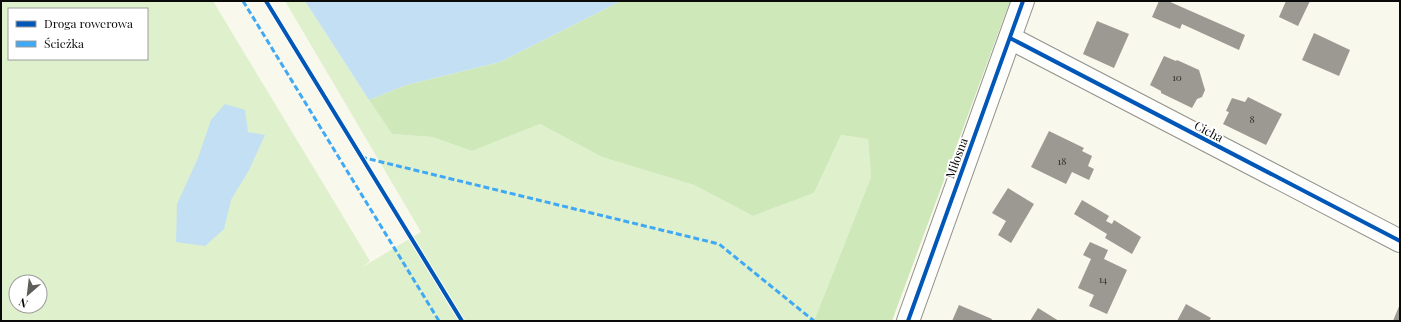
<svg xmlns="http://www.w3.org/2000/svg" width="1401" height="322" viewBox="0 0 1401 322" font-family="'Playfair Display',serif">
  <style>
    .green { fill: #dff0cc; fill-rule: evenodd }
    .forest { fill: #cee8ba }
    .water { fill: #c2dff4 }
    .building { fill: #9c9993 }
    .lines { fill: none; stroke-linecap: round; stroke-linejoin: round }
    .minor-casing { stroke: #92918c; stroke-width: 24 }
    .minor { stroke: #fefefc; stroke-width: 22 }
    .quiet { stroke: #3fa9f5; stroke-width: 3; stroke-dasharray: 6 3; stroke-linecap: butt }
    .cycleway-casing { stroke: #fff; stroke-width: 6 }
    .cycleway { stroke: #0057b8; stroke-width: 4 }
    .labels { text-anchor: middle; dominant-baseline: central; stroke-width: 4; stroke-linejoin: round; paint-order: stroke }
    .number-label { font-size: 10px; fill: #2e2e2c }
    .street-label { font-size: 12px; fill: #0a0a0a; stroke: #fff }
  </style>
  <rect width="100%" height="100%" fill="#f9f8ed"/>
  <path class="green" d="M1,1H213L370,261L361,268L421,232L285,1H305L369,100L392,134L432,137L472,151L540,124L602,157L694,185L753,216L814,193L841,135L868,139L871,177L814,321H1ZM9,9H147V59H9ZM16,282H40V306H16Z"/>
  <path class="forest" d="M621,1H1010L892,321H814L871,177L868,139L841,135L814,193L753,216L694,185L602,157L540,124L472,151L432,137L392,134L369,100L406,85L500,62Z"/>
  <path class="water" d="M305,1H621L500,62L406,85L369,100Z
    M225,104L245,110L248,132L265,135L249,170L231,200L224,229L205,246L176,242L177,204L198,158L211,120Z"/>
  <path class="building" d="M1159,1H1168L1245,35L1239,50L1182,24L1180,29L1152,17Z
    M1286,1H1310L1298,26L1279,17Z
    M1097,21L1129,34L1114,68L1083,54Z
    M1314,33L1350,50L1339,76L1302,60Z
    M1164,56L1176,61L1177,60L1199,70L1205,90L1202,97L1197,99L1192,108L1161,93V91L1150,85Z
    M1248,97L1282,114L1266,145L1223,124L1229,112L1226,111L1232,98L1245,102Z
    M1049,131L1084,148L1082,151L1092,156L1088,166L1094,169L1089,180L1072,172L1066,184L1031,167Z
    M1008,188L1034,204L1011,243L998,235L1006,221L992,213Z
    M1082,200L1109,216L1106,221L1112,224L1114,220L1141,237L1132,254L1105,238L1107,234L1074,214Z
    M1090,242L1108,250L1104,259L1127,270L1107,314L1089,306L1094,295L1078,288L1091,259L1083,255Z
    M1186,304L1211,318L1209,321H1177Z
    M1400,304V321H1393L1395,316Z
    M959,305L992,319L991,321H952Z
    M1038,308L1059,321H1030Z"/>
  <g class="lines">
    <g class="minor-casing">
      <path id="minor" d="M1010,38L1400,241
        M908,321L1023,1"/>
    </g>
    <use href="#minor" class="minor"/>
    <path class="quiet" d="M243,1L439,321
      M361,157L719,244L814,321"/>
    <g class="cycleway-casing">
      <path id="cycleway" d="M266,1L462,321
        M1010,38L1400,241
        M908,321L1023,1"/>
    </g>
    <use href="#cycleway" class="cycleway"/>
  </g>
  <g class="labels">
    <g class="number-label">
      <text x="1177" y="77">10</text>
      <text x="1252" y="119">8</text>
      <text x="1062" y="161">18</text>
      <text x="1103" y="279">14</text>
    </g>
    <g class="street-label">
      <text transform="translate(1209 131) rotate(28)">Cicha</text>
      <text transform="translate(956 158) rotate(-70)">Miłosna</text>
    </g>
  </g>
  <rect width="1401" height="322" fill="none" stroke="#0a0a0a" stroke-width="4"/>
  <rect x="8" y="8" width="140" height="52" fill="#ffffff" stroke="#9d9d9d"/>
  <rect x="16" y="21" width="20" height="6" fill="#0057b8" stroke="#9d9d9d"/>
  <text x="44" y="28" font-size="12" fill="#0a0a0a">Droga rowerowa</text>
  <rect x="16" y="41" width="20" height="6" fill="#3fa9f5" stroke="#9d9d9d"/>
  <text x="44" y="48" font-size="12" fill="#0a0a0a">Ścieżka</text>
  <g transform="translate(28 294) rotate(208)"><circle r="19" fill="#ffffff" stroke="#9d9d9d"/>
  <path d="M0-3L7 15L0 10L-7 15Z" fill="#5e5d59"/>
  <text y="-6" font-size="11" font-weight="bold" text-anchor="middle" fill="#0a0a0a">N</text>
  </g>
</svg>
